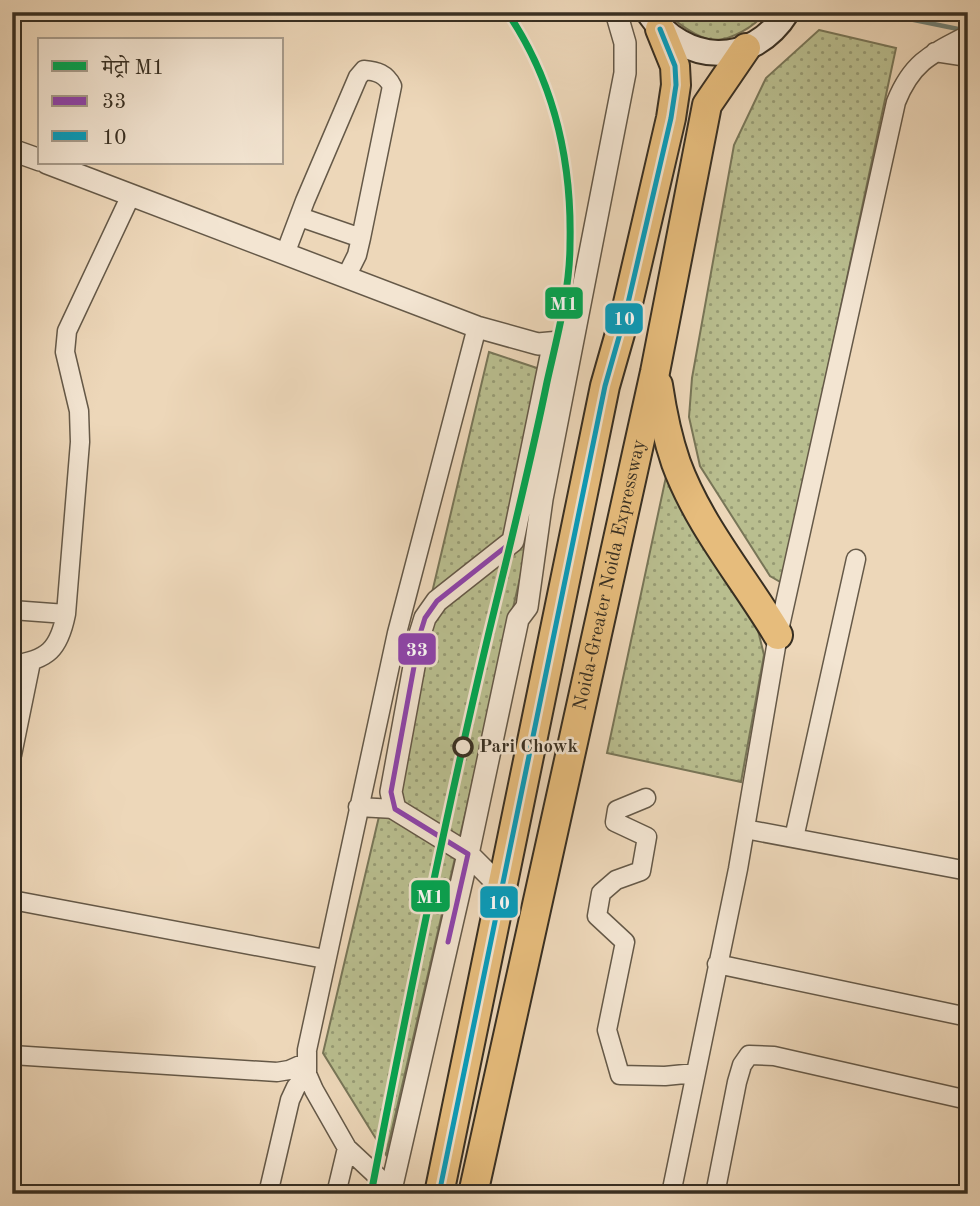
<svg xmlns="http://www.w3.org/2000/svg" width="980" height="1206" viewBox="0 0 980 1206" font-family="'Old Standard TT','Noto Serif Devanagari',serif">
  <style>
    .park { fill: url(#park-dots); stroke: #787658; stroke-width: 2 }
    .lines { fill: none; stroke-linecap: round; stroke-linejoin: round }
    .stream { stroke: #728278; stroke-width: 4.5 }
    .minor-casing { stroke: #655948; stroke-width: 21 }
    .tertiary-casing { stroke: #655948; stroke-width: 24 }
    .secondary-casing { stroke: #382f22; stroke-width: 28 }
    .trunk-casing { stroke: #382f22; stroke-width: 32 }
    .minor { stroke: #f3e5d2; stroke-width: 18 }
    .tertiary { stroke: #f3e5d2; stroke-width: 21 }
    .secondary { stroke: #f3e5d2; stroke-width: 24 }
    .trunk { stroke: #e6bc7c; stroke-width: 28 }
    .bus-1-casing { stroke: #f3e5d2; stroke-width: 10 }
    .bus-2-casing { stroke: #f3e5d2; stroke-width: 10 }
    .bus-1 { stroke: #8e44ad; stroke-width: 5 }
    .bus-2 { stroke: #069dbd; stroke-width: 5 }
    .metro-1-casing { stroke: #f3e5d2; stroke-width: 12 }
    .metro-1 { stroke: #00a651; stroke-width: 7 }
    .stop-dot { fill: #f3e5d2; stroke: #382f22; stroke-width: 3.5 }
    .labels { text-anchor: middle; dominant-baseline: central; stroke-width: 5; stroke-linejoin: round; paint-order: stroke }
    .street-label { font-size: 19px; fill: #382f22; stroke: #f3e5d2 }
    .stop-label { font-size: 19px; font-weight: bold; fill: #382f22; stroke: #f3e5d2; text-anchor: start }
    .line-badge { stroke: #f3e5d2; stroke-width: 2.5 }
    .badge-label { font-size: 19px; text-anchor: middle; font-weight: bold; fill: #fff }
  </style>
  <defs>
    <pattern id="park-dots" width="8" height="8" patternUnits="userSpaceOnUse" patternTransform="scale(1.75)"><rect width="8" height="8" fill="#b9be8f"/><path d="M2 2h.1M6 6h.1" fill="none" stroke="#979b74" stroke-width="1.8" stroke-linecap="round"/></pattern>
  </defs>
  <rect width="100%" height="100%" fill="#edd7b9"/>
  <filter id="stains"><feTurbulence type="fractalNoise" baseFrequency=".00286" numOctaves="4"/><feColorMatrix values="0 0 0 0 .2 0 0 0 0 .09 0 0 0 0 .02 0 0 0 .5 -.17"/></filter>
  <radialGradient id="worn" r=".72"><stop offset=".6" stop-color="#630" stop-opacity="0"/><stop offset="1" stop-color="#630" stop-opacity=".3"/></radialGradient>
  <path class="park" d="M666,12H765C756,26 730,41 713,40C699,39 675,22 666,12Z
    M819,30L896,48L782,583L770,576L700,466L689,417L692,378L734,145L766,78Z
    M489,352L555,374L562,397L386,1155L323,1053Z
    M667,472L752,606L764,655L741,782L607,753Z"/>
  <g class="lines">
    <path class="stream" d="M875,12L963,30"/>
    <g class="minor-casing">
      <path id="minor" d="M935,52L968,57
        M300,217L361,238
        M285,254L305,201L358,77L364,70C377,71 386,74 392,86L361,238L357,255L346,277
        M12,610L66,614
        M12,665C48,660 59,649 66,614L80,442L79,411L65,352L67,331L131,195
        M12,755L31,662
        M646,798L617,810L615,822L647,837L641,871L616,880L601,893L597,916L625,942L607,1030L620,1075L665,1076L695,1073
        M358,807L395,809
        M745,829L968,871
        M794,838L856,559
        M12,900L325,959
        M717,964L968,1017
        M12,1055L277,1072L289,1070L307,1062
        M391,1189L347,1148L314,1090L307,1074V1050L397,633L477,327
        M268,1194L290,1100L296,1087L307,1074
        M336,1194L347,1148
        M671,1194L738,869L778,635L896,102C912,62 931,54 968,35
        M715,1194L737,1082L742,1065L749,1055L774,1056L968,1100"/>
    </g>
    <g class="tertiary-casing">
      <path id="tertiary" d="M12,150L40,160
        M47,163L477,327L538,344L571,341
        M501,887L468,854L518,619L527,607L542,499L625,73V43L616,12
        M390,1194L468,854L395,809L391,792L420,634L425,618L437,601L513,541L551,356"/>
    </g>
    <g class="secondary-casing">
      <path id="secondary" d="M648,12C684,65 752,68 787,12"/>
    </g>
    <g class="trunk-casing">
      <g id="trunk">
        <path d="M658,385C662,412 667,437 676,463C699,526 744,578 778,635"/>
        <path d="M439,1194L605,386L625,316L671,118L676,85L675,66L660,29"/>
        <path id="s1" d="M473,1194L655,372L707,105L746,48"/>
      </g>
    </g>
    <use href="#minor" class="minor"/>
    <use href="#tertiary" class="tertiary"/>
    <use href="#secondary" class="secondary"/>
    <use href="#trunk" class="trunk"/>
    <g class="bus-1-casing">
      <path id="bus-1" d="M448,942L468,854L395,809L391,792L420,634L425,618L437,601L513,541L551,356"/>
    </g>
    <g class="bus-2-casing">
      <path id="bus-2" d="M439,1194L605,386L625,316L671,118L676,85L675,66L660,29"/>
    </g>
    <use href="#bus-1" class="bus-1"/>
    <use href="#bus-2" class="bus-2"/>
    <g class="metro-1-casing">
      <path id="metro-1" d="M371,1194C407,1006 445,818 489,632C509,549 530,466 547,382C557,337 570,290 570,244C572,161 554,81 507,12"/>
    </g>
    <use href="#metro-1" class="metro-1"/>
  </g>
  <circle class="stop-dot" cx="463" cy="747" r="9"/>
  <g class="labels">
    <g class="street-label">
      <text stroke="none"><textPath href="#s1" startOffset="634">Noida-Greater Noida Expressway</textPath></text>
    </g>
    <g class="stop-label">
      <text x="479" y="747">Pari Chowk</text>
    </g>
  </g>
  <g class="line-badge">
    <rect x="544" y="286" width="40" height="34" rx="7" fill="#00a651"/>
    <rect x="604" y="302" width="40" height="33" rx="7" fill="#069dbd"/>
    <rect x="397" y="632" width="40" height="34" rx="7" fill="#8e44ad"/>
    <rect x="410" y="879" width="41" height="34" rx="7" fill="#00a651"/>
    <rect x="479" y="885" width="40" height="34" rx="7" fill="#069dbd"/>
  </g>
  <g class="badge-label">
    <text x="564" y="310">M1</text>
    <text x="624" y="325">10</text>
    <text x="417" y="656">33</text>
    <text x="430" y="903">M1</text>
    <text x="499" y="909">10</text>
  </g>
  <rect width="980" height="1206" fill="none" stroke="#edd7b9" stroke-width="42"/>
  <rect x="14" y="14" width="952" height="1178" fill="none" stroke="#382f22" stroke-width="3.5"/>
  <rect x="21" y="21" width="938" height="1164" fill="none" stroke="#382f22" stroke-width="2"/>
  <rect x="38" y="38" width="245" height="126" fill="#f3e5d2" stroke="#a89c8c" stroke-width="2"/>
  <rect x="52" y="61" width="35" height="10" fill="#00a651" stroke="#a89c8c" stroke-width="2"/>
  <text x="102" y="74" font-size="21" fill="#382f22">मेट्रो M1</text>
  <rect x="52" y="96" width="35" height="10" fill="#8e44ad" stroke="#a89c8c" stroke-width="2"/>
  <text x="102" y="108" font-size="21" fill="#382f22">33</text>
  <rect x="52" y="131" width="35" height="10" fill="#069dbd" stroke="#a89c8c" stroke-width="2"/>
  <text x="102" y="144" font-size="21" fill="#382f22">10</text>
  <rect width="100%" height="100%" filter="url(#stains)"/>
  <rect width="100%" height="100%" fill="url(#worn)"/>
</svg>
